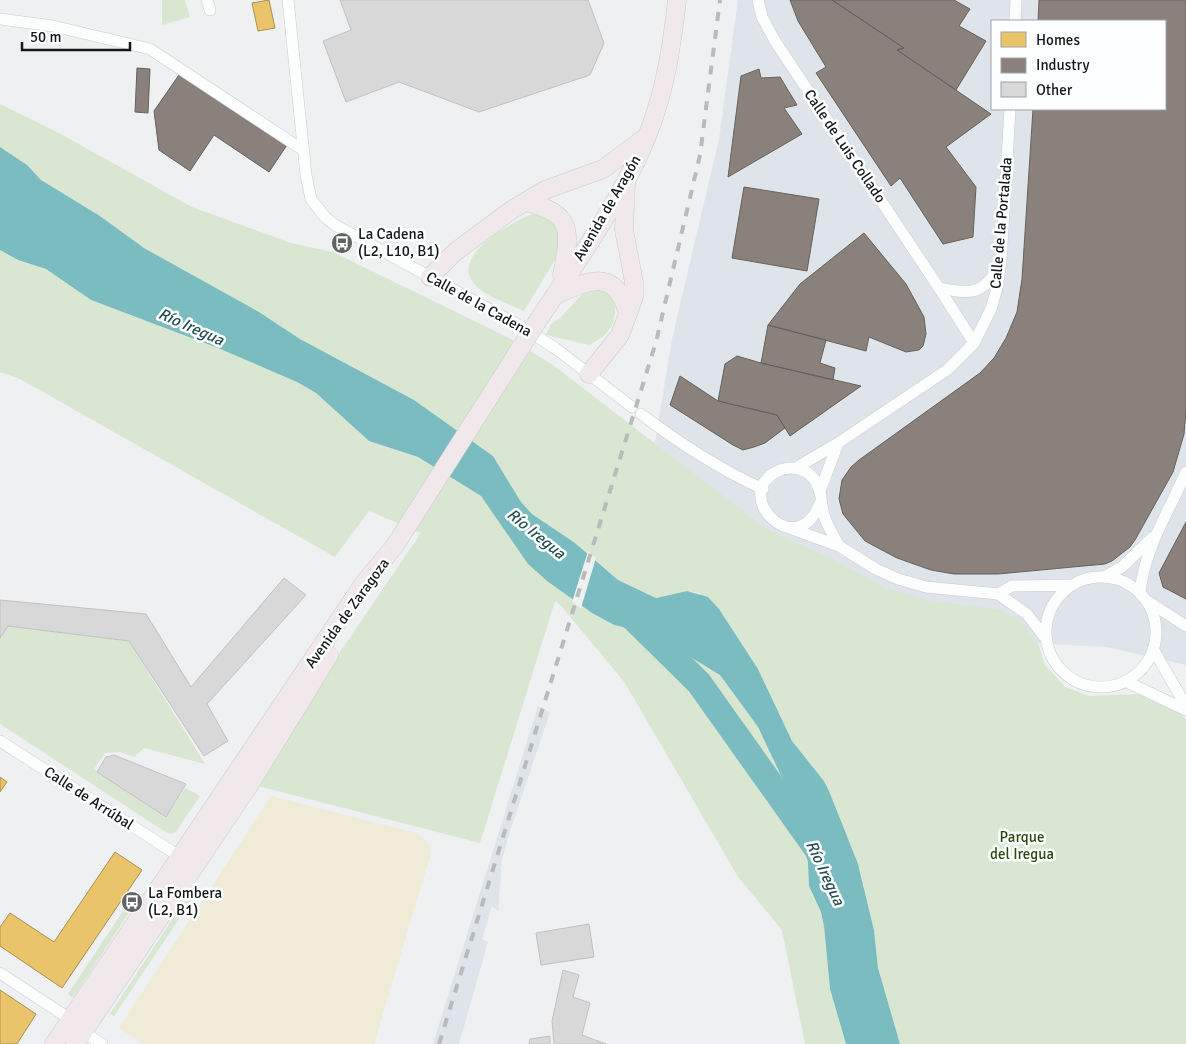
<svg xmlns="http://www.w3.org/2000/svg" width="1186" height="1044" viewBox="0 0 1186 1044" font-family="Signika,sans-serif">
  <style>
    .built { fill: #dee4ea; fill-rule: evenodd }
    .green { fill: #d9e7d2 }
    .sand { fill: #efebd7 }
    .water { fill: #7bbcc0 }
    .pier { fill: #eef0f2 }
    .homes { fill: #e9c46a; stroke: #aa9051 }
    .industry { fill: #8a817c; stroke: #67615e }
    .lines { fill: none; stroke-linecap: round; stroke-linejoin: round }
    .river { stroke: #7bbcc0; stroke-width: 26 }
    .building { fill: #d8d8d8; stroke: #c1c1c2 }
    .minor-casing { stroke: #caccce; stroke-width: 12 }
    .primary-casing { stroke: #cacbcc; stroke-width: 19 }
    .minor { stroke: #fcfdfd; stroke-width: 11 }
    .primary { stroke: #f1e8eb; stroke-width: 18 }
    .rail { stroke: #b9baba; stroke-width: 4; stroke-dasharray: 9 9; stroke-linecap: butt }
    .primary-bridge-casing { stroke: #cacbcc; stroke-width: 19; stroke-linecap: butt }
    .primary-bridge { stroke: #f1e8eb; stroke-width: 18 }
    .labels { text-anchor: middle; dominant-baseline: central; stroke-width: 5; stroke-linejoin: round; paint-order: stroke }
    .street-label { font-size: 15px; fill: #161718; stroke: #fcfeff }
    .poi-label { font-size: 15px; fill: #161718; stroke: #fcfeff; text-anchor: start }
    .park-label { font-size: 15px; fill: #2b490b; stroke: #fcfeff }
    .water-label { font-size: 16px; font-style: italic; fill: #265051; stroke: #fcfeff }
  </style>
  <rect width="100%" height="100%" fill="#eef0f2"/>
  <path class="built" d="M738,0H1186V665L1107,647L961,639L730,511L655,443L672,339L719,139ZM992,21H1165V109H992Z
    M538,706L550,712L508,837L502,861L498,911L492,906L482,939L488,942L459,1044H433Z"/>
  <path class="green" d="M162,0H185L190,17L162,25Z
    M0,104L59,133L192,207L291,243L333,252L507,337L553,365L766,529L832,559L885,588L927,600L1002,610L1020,620L1039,646L1045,665L1065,687L1089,696L1141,694L1173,707L1186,719V1044H900L878,968L874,930L861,875L829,791L824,781L792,741L758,669L723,615L699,593L687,591L656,598L618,580L575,543L532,514L521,502L493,456L414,400L300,339L259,312L144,248L100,216L41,180L27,165L0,147Z
    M532,214H541L557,225L561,247L555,260L524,311C509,304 486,297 475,285C448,256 511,223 532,214Z
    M0,250L18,260L46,269L91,300L218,348L297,382L316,393L369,441L418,457L481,496L528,564L547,581L592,613L614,625L665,637L687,655L720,675L758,727L803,821L807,845L809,886L821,912L824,926L830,989L846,1044H805L782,930L738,877L625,683L562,607L555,601L480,843L250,784L421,533L369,511L335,557L20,379L0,372Z
    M588,288C592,289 599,287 604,289C618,294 617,317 611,327C606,335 598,340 590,345L546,335L551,324L560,318Z
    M8,626L129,641L205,764L144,748L134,757L119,752L105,753L94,769L166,818L185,788L200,796L175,833L169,834L164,831L0,724V638Z
    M189,894L193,898L114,1016L110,1014Z
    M127,905L132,908L73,998L68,994Z"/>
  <path class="sand" d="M271,796L416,833C425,838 429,842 431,853L374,1044H144L119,1028Z"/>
  <path class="water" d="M0,147L27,165L41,180L100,216L144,248L259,312L300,339L414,400L493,456L521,502L532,514L575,543L618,580L656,598L687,591L708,597L719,609L758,669L792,741L824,781L829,791L858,864L874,930L878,968L900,1044H846L830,989L824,926L821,912L809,886L807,845L803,822L758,727L720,675L687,655L665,637L614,625L592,613L547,581L528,564L481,496L418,457L369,441L316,393L297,382L218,348L91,300L46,269L18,260L0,250Z"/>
  <path class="pier" d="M588,551L596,558L581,608L572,602Z"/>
  <path class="homes" d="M269,0L275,28L258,31L252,3Z
    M0,777L7,782L0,792Z
    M115,852L142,870L62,988L0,946V927L10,913L54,942Z
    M0,990L36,1014L17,1044H0Z"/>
  <path class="industry" d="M790,0H832L904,48L897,50L991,114L946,147L976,187L973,237L943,244L900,178L891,186L816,73L826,67L798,21Z
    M832,0H954L970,9L959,26L986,41L956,90L897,50L904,48Z
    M1039,0H1186V410L1184,434L1173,472L1135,540L1130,547L1112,561L1105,564L998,574H954L931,570L897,558L865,541L843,514L839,499L842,480L851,467L859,460L980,373L994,358L1006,338L1017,312L1022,279L1033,109H1165V21H1038Z
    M137,68L150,69L148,113L135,112Z
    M759,69L761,78L780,77L797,105L784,108L802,134L728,177L741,76Z
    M181,72L287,145L269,172L214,135L190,171L159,150L154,111Z
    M744,187L819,199L807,271L732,258Z
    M864,233L906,284L924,317L926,334L923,346L919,350L906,352L869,337L866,351L768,325L800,284Z
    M768,325L826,340L820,363L835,368L833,380L761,363Z
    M737,356L761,363L861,386L790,436L777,415L718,401L725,364Z
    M680,376L718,401L777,415L785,428L765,443L754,447L743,450L733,445L670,405Z
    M1186,522V599L1163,587L1159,573Z"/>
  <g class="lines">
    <path class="river" d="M623,608L699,683L817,849L823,863"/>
  </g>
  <path class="building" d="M340,0H588L604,43L590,75L479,112L399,82L346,102L323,41L351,30Z
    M284,578L306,595L207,704L228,741L204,756L129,641L8,626L0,638V600L146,614L191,687Z
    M114,755L186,784L166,817L97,772L106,757Z
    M589,924L594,957L541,965L536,933Z
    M563,970L579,975L573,997L590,1003L582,1035L606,1044H554L552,1021Z
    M550,1036V1044H529L530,1039Z"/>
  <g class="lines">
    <g class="minor-casing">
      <path id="minor" d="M207,0L210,10
        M288,0L306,175L311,199L325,217L335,225L522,327L555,348L632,407
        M758,0L762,17L775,41L939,288L974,343
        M0,19L53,26L150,49L303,150
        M1015,21L1016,0
        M939,288C967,293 982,297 997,269
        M641,414C679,443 719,469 763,489
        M796,468L838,443L947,370L974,343L991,309L997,288L1001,261L1010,109
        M820,491L838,443
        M820,503C797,564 731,495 776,472C793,463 813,470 819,489C822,497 821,506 824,515C827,526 834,536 839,546
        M787,527L839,546L876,569L898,579L926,587L998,594L1027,614L1046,639
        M1104,577L1122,567L1153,537
        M1046 632a55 55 0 1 1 110 0a55 55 0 1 1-110 0Z
        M1140,593C1145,546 1168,514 1186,472
        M998,594L1012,586L1072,585
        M1146,600L1186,626
        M1153,649L1186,706
        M1125,681L1186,710
        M0,741L179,856
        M0,973L70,1019
        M83,1032L102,1044"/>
    </g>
    <g class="primary-casing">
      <path id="primary" d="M526,202C575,214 570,232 562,275
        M430,277L455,252L513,209L545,190L603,169L643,139
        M555,295C589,281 615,266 628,314
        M537,322C575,265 623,197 648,134C665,91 672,46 677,0
        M589,374L620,335L634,297V282L624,230L626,184
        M54,1044L364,583L394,547
        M75,1044L250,784L329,655"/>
    </g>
    <use href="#minor" class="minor"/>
    <use href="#primary" class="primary"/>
    <path class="rail" d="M439,1044L656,342L700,155L720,0"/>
    <g class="primary-bridge-casing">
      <path id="primary-bridge" d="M394,547L537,322"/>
    </g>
    <use href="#primary-bridge" class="primary-bridge"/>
  </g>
  <defs>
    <g id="bus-disc" transform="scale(1.125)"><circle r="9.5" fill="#626364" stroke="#fcfeff"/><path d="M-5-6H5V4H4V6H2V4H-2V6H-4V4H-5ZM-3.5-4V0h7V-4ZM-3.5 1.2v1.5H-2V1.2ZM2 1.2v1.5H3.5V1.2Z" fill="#fff"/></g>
  </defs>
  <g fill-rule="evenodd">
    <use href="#bus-disc" x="342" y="243"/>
    <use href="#bus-disc" x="132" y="902"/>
  </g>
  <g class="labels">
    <g class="street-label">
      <text transform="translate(845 146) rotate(56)">Calle de Luis Collado</text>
      <text transform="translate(607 208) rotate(-60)">Avenida de Aragón</text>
      <text transform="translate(1001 223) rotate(-85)">Calle de la Portalada</text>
      <text transform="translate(479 304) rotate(29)">Calle de la Cadena</text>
      <text transform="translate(347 613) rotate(-54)">Avenida de Zaragoza</text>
      <text transform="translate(89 798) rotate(33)">Calle de Arrúbal</text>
    </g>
    <g class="poi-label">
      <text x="358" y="234">La Cadena<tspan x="358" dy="17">(L2, L10, B1)</tspan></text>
      <text x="148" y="893">La Fombera<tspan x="148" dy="17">(L2, B1)</tspan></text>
    </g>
    <g class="park-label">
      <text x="1022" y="837">Parque<tspan x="1022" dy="17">del Iregua</tspan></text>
    </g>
    <g class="water-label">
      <text transform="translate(191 327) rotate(24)">Río Iregua</text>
      <text transform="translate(536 534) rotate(39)">Río Iregua</text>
      <text transform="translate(825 873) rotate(65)">Río Iregua</text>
    </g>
  </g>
  <rect x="991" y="20" width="175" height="90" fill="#fcfeff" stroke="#a0a2a3"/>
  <rect x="1001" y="32" width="25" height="15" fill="#e9c46a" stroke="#a0a2a3"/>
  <text x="1036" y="45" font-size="15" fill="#161718">Homes</text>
  <rect x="1001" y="58" width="25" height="15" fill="#8a817c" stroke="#a0a2a3"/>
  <text x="1036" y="70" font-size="15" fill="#161718">Industry</text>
  <rect x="1001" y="82" width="25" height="15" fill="#d8d8d8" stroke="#a0a2a3"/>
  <text x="1036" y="95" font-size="15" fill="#161718">Other</text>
  <path d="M22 42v8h108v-8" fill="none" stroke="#161718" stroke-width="2.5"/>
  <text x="30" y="42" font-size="15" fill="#161718" stroke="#fcfeff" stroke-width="4" paint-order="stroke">50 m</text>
</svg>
